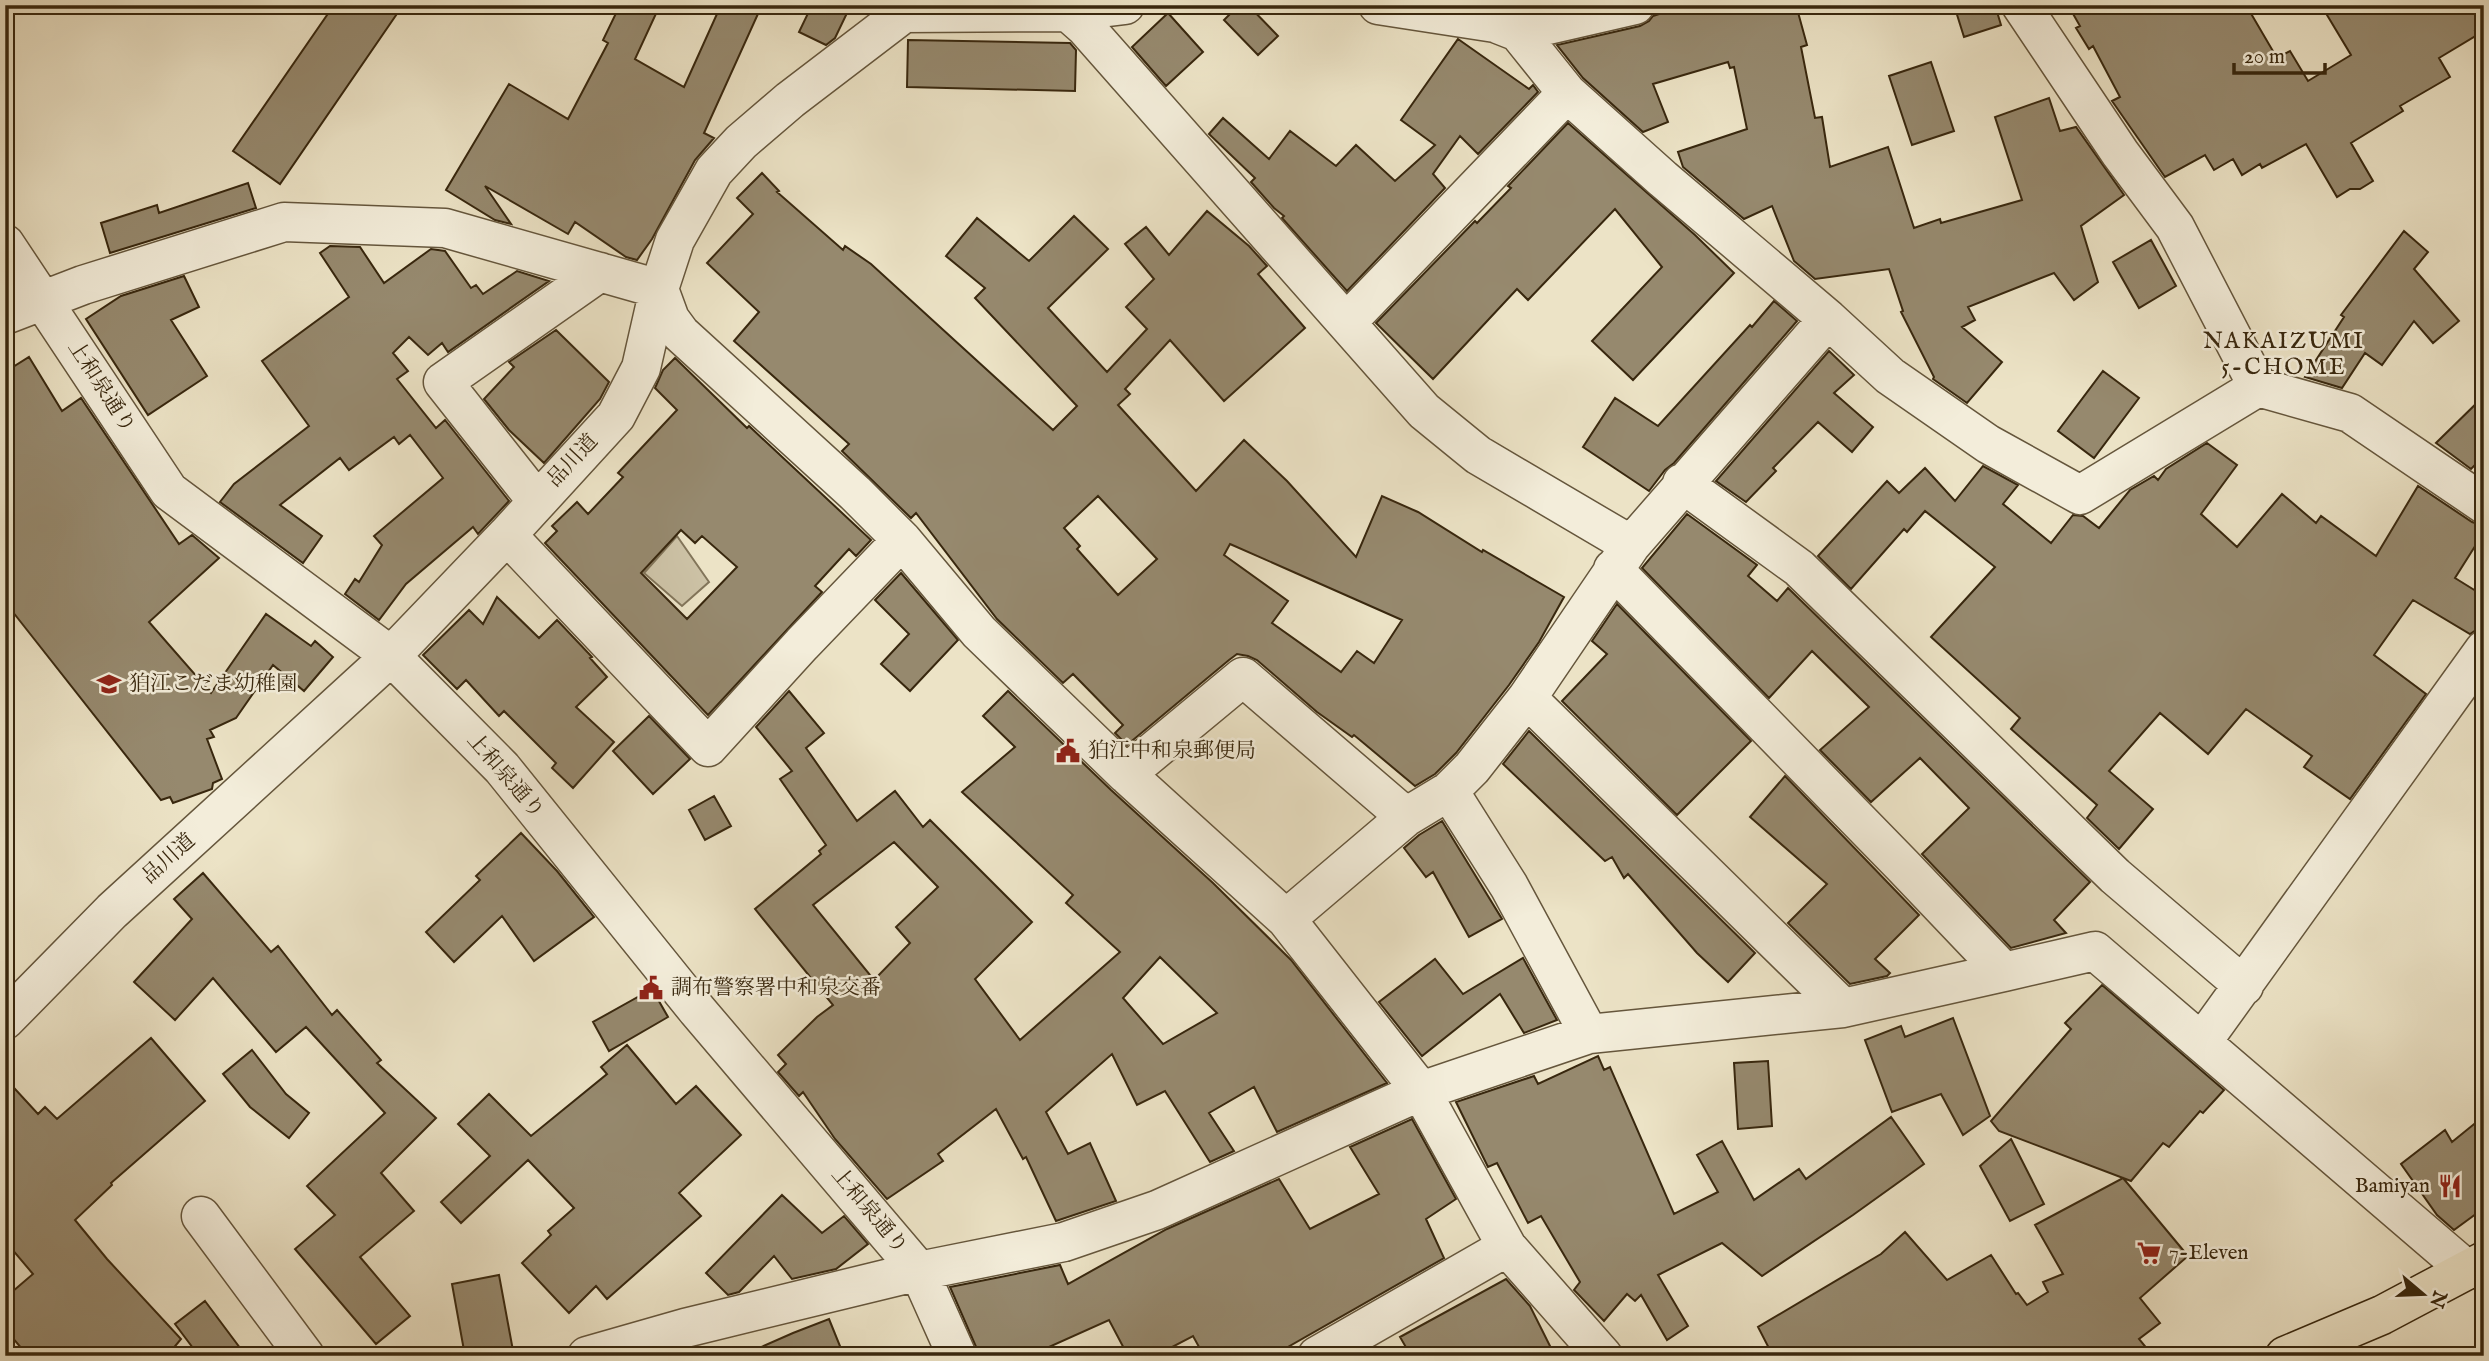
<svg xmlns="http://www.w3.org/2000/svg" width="2489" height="1361" viewBox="0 0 2489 1361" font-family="'IM FELL English','Noto Serif JP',serif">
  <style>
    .green { fill: #cdc3a7; stroke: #82755a; stroke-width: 2 }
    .building { fill: #96896e; stroke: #38270e; stroke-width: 2; fill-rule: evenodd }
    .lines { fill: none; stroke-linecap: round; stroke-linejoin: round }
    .minor-casing { stroke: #65563c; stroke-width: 41 }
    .major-casing { stroke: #38270e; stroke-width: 41 }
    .minor { stroke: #f3edda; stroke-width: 38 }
    .major { stroke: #ece3c6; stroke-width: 38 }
    .labels { text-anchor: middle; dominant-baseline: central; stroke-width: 5; stroke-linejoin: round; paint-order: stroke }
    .street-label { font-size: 21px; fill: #38270e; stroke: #f3edda }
    .poi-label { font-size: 21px; fill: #38270e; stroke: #f3edda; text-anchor: start }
    .neighbourhood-label { font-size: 23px; letter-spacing: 2px; fill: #38270e; stroke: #f3edda }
  </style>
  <rect width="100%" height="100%" fill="#ece3c6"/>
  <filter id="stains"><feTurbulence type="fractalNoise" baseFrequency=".00286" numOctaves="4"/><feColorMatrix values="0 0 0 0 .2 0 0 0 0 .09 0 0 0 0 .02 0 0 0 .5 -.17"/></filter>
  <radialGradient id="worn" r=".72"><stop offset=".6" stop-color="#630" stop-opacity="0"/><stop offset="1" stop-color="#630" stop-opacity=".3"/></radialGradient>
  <path class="green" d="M677,536L709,582L682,606L644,573Z"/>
  <path class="building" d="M334,5H403L280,184L233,151Z
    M620,5H660L635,59L684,87L721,5H762L704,133L714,138L695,160L652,239L637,260L626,257L575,222L568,234L485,186L511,224L495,220L446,190L509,84L568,119L608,43L603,40Z
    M812,5H836L848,11L835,38L826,45L799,32Z
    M1239,5H1248L1278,36L1258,55L1224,20Z
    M1687,5H1796L1807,45L1801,47L1815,118L1822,117L1830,167L1888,147L1914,228L1940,219L1941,223L2022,200L1995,117L2049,98L2060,131L2076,127L2124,195L2081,226L2098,282L2074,300L2054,273L1968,307L1975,320L1962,327L2002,362L1967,403L1933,379L1934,377L1901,312L1903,311L1889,269L1815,279L1794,261L1772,206L1744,219L1683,167L1678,152L1747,129L1734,67L1730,68L1728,62L1653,84L1668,122L1643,132L1583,78L1557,45L1640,26L1649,21L1653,16Z
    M1954,5H1995L2001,25L1964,37Z
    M2068,5H2246L2277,58L2290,51L2308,81L2351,55L2321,5H2476L2484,20V27L2475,31L2477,35L2439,58L2450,77L2400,106L2403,111L2351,143L2373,181L2360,189H2350L2337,197L2306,144L2262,168L2260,164L2242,175L2233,159L2214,170L2205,155L2165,177L2112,101L2120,97L2093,46L2089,49L2076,28L2080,26Z
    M1168,13L1203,52L1166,86L1132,47Z
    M1458,39L1529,89L1533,85L1538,92L1478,154L1460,136L1433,174L1445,188L1347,291L1282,218L1284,216L1274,208L1251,182L1255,178L1209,134L1223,118L1269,159L1290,131L1336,166L1356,145L1395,181L1435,145L1401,120Z
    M908,40L1070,43L1076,50L1075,91L907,87Z
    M1931,62L1954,131L1912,145L1889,76Z
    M1568,123L1695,235L1734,273L1633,380L1592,341L1662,267L1615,209L1528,300L1517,289L1433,379L1376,323L1475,221L1477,223L1511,188L1508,186Z
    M762,173L779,191L777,192L843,250L845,246L871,264L1053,430L1077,406L975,298L985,288L946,256L977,218L1029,261L1074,216L1108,249L1048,308L1107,372L1147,329L1126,307L1154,279L1125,244L1146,227L1169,255L1207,211L1249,246L1267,266L1258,274L1305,328L1224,401L1170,340L1125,389L1130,394L1118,405L1196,491L1244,440L1287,481L1356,557L1382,496L1418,512L1482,552L1483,550L1564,597L1539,642L1509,685L1456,753L1435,774L1415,786L1354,735L1352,737L1317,712L1257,660L1248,656L1237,654L1229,660L1127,745L1115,733L1123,725L1073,674L1063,683L997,619L916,513L911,518L842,451L849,444L734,341L759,312L707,263L753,214L737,198ZM1098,496L1157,559L1118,595L1077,549L1080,546L1064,528ZM1230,544L1298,574L1402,620L1374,663L1357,651L1341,672L1272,623L1288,601L1224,555Z
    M248,183L256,208L110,253L101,223L157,205L159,213Z
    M2404,231L2428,252L2414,269L2459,321L2433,343L2414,321L2382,365L2365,353L2342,388L2305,377L2344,317L2341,315Z
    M2151,240L2176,286L2139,308L2113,262Z
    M330,246L360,247L384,283L431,249L445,251L471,288L476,285L483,294L517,271L549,281L448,352L442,343L428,355L409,337L393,353L408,371L397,379L436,428L445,420L509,501L478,534L473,527L406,584L379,620L345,594L355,579L359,582L382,545L374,536L443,478L410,435L399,444L394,437L349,470L340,458L280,505L322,536L303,563L220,502L234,484L309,426L262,361L349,297L320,253Z
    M184,276L199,307L171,320L207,376L148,415L86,319L121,296Z
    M1774,301L1797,321L1674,463L1665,470L1649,491L1583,447L1615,398L1658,426L1750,325L1752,327Z
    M556,330L609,382L600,399L544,463L509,430L484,399L514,367L509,362Z
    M1829,351L1854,375L1834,393L1873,427L1852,452L1818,422L1773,468L1776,471L1746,502L1716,481Z
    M29,357L62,411L81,398L179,544L192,535L219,558L149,622L211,693L266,614L311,646L315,641L333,657L304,691L273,665L236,718L210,730L214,737L207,739L222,779L213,783L212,789L173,803L170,797L161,800L5,602V372Z
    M675,358L747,428L749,426L871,540L856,556L849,549L815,586L822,592L708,715L545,543L557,531L552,526L577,502L588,514L623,477L618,473L677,410L655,388L663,370ZM681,530L695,543L702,536L737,567L687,619L641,573Z
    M2103,371L2139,398L2094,458L2058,431Z
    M2484,396V456L2471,469L2436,443Z
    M2207,443L2237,465L2201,514L2237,547L2282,494L2316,523L2321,516L2376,556L2418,486L2472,522L2484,526V532L2455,578L2484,596V617L2476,630L2470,634L2413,600L2374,655L2426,694L2350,799L2304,767L2312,756L2246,709L2208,754L2160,713L2109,771L2153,809L2119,849L2087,818L2097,805L2011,729L2020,718L1931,637L1995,567L1925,511L1907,532L1904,529L1851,589L1818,556L1887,481L1899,493L1925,468L1955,501L1983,466L2018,485L2003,504L2051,543L2073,515L2083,516L2099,528L2130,490L2154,476L2158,480L2166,469Z
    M1687,514L1757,565L1748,576L1777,601L1788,588L2090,882L2054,920L2066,933L2011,948L1922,854L1969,808L1920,758L1871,802L1820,750L1869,707L1812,651L1769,698L1642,568Z
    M901,573L958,640L910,691L881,664L909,634L875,600Z
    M497,597L539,638L557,620L592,657L590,658L607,677L576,707L614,742L573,788L552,768L556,763L504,711L499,716L466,680L457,689L423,655L469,610L483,624Z
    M1617,604L1751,741L1677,815L1562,701L1607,654L1592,641Z
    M789,691L824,733L806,748L857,821L895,791L923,827L930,820L1032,922L975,979L1020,1040L1120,952L1066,903L1073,895L962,792L1015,747L983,716L1008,691L1111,790L1213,883L1291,960L1387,1083L1277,1132L1254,1087L1209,1113L1234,1151L1210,1162L1165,1091L1137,1105L1112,1054L1046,1112L1068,1154L1090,1143L1116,1201L1056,1221L1026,1157L1023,1159L996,1109L938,1154L943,1161L887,1199L835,1139L803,1092L799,1096L778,1072L786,1064L778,1055L817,1017L833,1005L755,909L821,854L819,851L826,845L780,779L792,771L756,727ZM894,842L938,887L896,927L910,943L874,980L813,905ZM1160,957L1217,1013L1163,1044L1123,998Z
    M649,716L690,759L653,794L613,751Z
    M1529,731L1755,953L1728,982L1697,953L1628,874L1624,878L1612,857L1605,861L1503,764Z
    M1785,776L1919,915L1875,959L1890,973L1887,976L1850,984L1788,923L1827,884L1750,817Z
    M714,796L731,826L705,840L689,810Z
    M1442,821L1502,919L1469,937L1433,872L1426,877L1404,848L1419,835Z
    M521,833L557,871L594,917L534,961L502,916L454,962L426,932L480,880L476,876Z
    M203,873L271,952L278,946L332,1015L337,1010L381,1060L377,1063L436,1118L381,1173L414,1211L360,1257L410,1316L376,1344L295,1249L335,1215L307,1186L385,1113L306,1027L276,1052L213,978L175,1020L134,982L192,919L174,899Z
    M1523,958L1557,1020L1524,1033L1500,994L1422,1056L1379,1002L1435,959L1463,994Z
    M2102,985L2224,1090L2203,1113L2200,1111L2169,1147L2163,1143L2131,1181L1999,1131L1991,1121L2071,1029L2065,1023Z
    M652,989L668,1017L609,1051L593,1022Z
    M1953,1018L1990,1116L1963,1135L1941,1094L1892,1112L1865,1040L1901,1026L1905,1037Z
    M151,1038L205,1101L111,1183L112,1185L75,1220L107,1259L181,1339L167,1356H28L5,1329V1298L33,1274L5,1241V1078L38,1114L45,1107L57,1119Z
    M627,1045L676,1104L696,1086L741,1135L679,1193L701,1216L607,1299L596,1286L569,1313L522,1263L551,1235L548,1231L574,1208L528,1160L461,1223L441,1202L490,1156L458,1124L489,1094L531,1136L607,1074L601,1067Z
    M252,1050L286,1094L309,1113L289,1138L250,1107L223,1074Z
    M1598,1056L1604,1070L1610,1067L1674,1214L1718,1192L1697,1155L1722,1141L1754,1200L1799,1169L1806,1179L1891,1117L1924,1164L1853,1215L1762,1276L1722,1243L1658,1275L1688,1326L1667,1340L1641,1295L1635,1301L1627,1294L1604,1321L1574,1290L1580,1282L1541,1216L1528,1223L1497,1163L1488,1167L1456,1102L1534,1076L1538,1084Z
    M1768,1061L1772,1126L1738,1129L1734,1063Z
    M2484,1116V1208L2454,1230L2437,1215L2401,1164L2445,1130L2452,1142Z
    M1412,1119L1456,1199L1426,1219L1444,1258L1272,1356H1204L1193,1336L1155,1356H1128L1109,1320L1029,1356H980L950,1287L1060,1265L1068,1284L1167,1229L1279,1179L1310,1229L1379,1194L1350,1147Z
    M2011,1139L2044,1204L2010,1221L1980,1166Z
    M2123,1178L2188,1256L2140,1298L2160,1323L2139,1339L2153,1356H1773L1758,1327L1881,1254L1905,1232L1947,1280L1991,1255L2016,1294L2018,1293L2027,1305L2048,1292L2043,1282L2063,1274L2035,1225Z
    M782,1195L822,1233L844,1216L868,1244L836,1269L792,1279L774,1256L739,1292L728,1295L706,1273Z
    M499,1275L514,1356H465L452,1284Z
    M1506,1279L1530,1306L1555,1356H1411L1400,1337Z
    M205,1301L246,1356H199L175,1324Z
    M829,1319L844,1356H741L793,1333Z"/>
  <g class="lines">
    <g class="minor-casing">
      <path id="minor" d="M1066,5L1068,12L1085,27L1424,411L1478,455L1631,545
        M1378,5L1495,23L1518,32L1635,5
        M2021,5L2120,153L2175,227L2258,387L2350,413L2484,504
        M1518,32L1567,93L1663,179L1828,319L1890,376L1988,444L2080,495L2258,387
        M5,244L169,491L391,656L502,768L697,1010L919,1271L957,1356
        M5,315L83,285L284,222L445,228L659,289L670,319L681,334L855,493L902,540L979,632L1126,774L1286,919L1421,1091L1507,1247L1603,1356
        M1347,322L1567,93
        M1682,483L1799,568L2115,876L2244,986
        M537,501L443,382L600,272
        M507,535L708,747L802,644L902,540
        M1613,569L1903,866L2004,972L2095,951L2467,1270
        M1527,698L1843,1008
        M1126,774L1243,677L1406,817
        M1449,791L1509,886L1589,1034L1843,1008L2004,972
        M1286,919L1406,817L1449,791L1472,768L1527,698L1631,545L1828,319
        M5,1020L112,911L391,656L507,535L616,416L641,368L659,289L675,240L714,171L741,142L790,100L904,13L1068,12L1125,5
        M2202,1042L2484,650
        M201,1216L305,1356
        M587,1356L685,1328L919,1271L1064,1242L1157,1210L1421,1091L1589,1034
        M1317,1356L1507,1247"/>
    </g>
    <g class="major-casing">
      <path id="major" d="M2285,1356L2382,1315L2484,1261"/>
    </g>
    <use href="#minor" class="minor"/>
    <use href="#major" class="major"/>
  </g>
  <defs>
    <g id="school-bare" transform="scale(1.89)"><path d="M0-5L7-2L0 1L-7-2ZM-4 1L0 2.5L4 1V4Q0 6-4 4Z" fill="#8f2418" stroke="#f3edda" stroke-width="2.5" paint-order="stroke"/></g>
    <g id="civic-bare" transform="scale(1.89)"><path d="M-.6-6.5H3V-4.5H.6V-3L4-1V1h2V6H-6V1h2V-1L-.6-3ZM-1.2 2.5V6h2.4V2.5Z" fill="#8f2418" stroke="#f3edda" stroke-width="2.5" paint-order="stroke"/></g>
    <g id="restaurant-bare" transform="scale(1.89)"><path d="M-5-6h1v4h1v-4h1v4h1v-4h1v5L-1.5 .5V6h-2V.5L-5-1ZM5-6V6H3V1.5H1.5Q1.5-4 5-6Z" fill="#8f2418" stroke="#f3edda" stroke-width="2.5" paint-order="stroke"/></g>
    <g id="supermarket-bare" transform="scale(1.89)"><path d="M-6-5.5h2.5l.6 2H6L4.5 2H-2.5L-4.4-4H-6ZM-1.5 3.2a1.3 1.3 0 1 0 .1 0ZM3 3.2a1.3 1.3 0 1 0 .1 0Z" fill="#8f2418" stroke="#f3edda" stroke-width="2.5" paint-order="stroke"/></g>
  </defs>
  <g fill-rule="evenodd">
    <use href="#school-bare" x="109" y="684"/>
    <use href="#civic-bare" x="1068" y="751"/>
    <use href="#civic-bare" x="651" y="988"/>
    <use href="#restaurant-bare" x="2450" y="1186"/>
    <use href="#supermarket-bare" x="2149" y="1253"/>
  </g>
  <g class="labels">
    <g class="street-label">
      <text transform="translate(101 387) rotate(57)">上和泉通り</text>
      <text transform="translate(573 461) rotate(-47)">品川道</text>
      <text transform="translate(505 776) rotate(49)">上和泉通り</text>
      <text transform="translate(169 859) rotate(-42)">品川道</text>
      <text transform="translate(869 1211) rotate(50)">上和泉通り</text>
    </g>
    <g class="poi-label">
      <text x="129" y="684">狛江こだま幼稚園</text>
      <text x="1088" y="751">狛江中和泉郵便局</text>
      <text x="671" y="988">調布警察署中和泉交番</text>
      <text x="2430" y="1186" text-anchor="end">Bamiyan</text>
      <text x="2169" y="1253">7-Eleven</text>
    </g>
    <g class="neighbourhood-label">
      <text x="2284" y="341">NAKAIZUMI<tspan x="2284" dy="26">5-CHOME</tspan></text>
    </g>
  </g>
  <rect width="2489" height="1361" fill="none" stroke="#ece3c6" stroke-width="28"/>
  <rect x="7" y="7" width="2475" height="1347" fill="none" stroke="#38270e" stroke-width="3.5"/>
  <rect x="14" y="14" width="2461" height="1333" fill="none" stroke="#38270e" stroke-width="2"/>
  <g transform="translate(2423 1294) rotate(109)" stroke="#f3edda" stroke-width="5" paint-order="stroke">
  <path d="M0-5L12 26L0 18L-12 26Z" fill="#38270e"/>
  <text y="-10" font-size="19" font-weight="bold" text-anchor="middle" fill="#38270e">N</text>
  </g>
  <path d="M2234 63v10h91v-10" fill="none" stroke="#38270e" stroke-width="3.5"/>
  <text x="2244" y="63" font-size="21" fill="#38270e" stroke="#f3edda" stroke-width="5" paint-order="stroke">20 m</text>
  <rect width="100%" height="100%" filter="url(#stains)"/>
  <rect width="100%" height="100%" fill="url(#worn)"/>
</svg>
